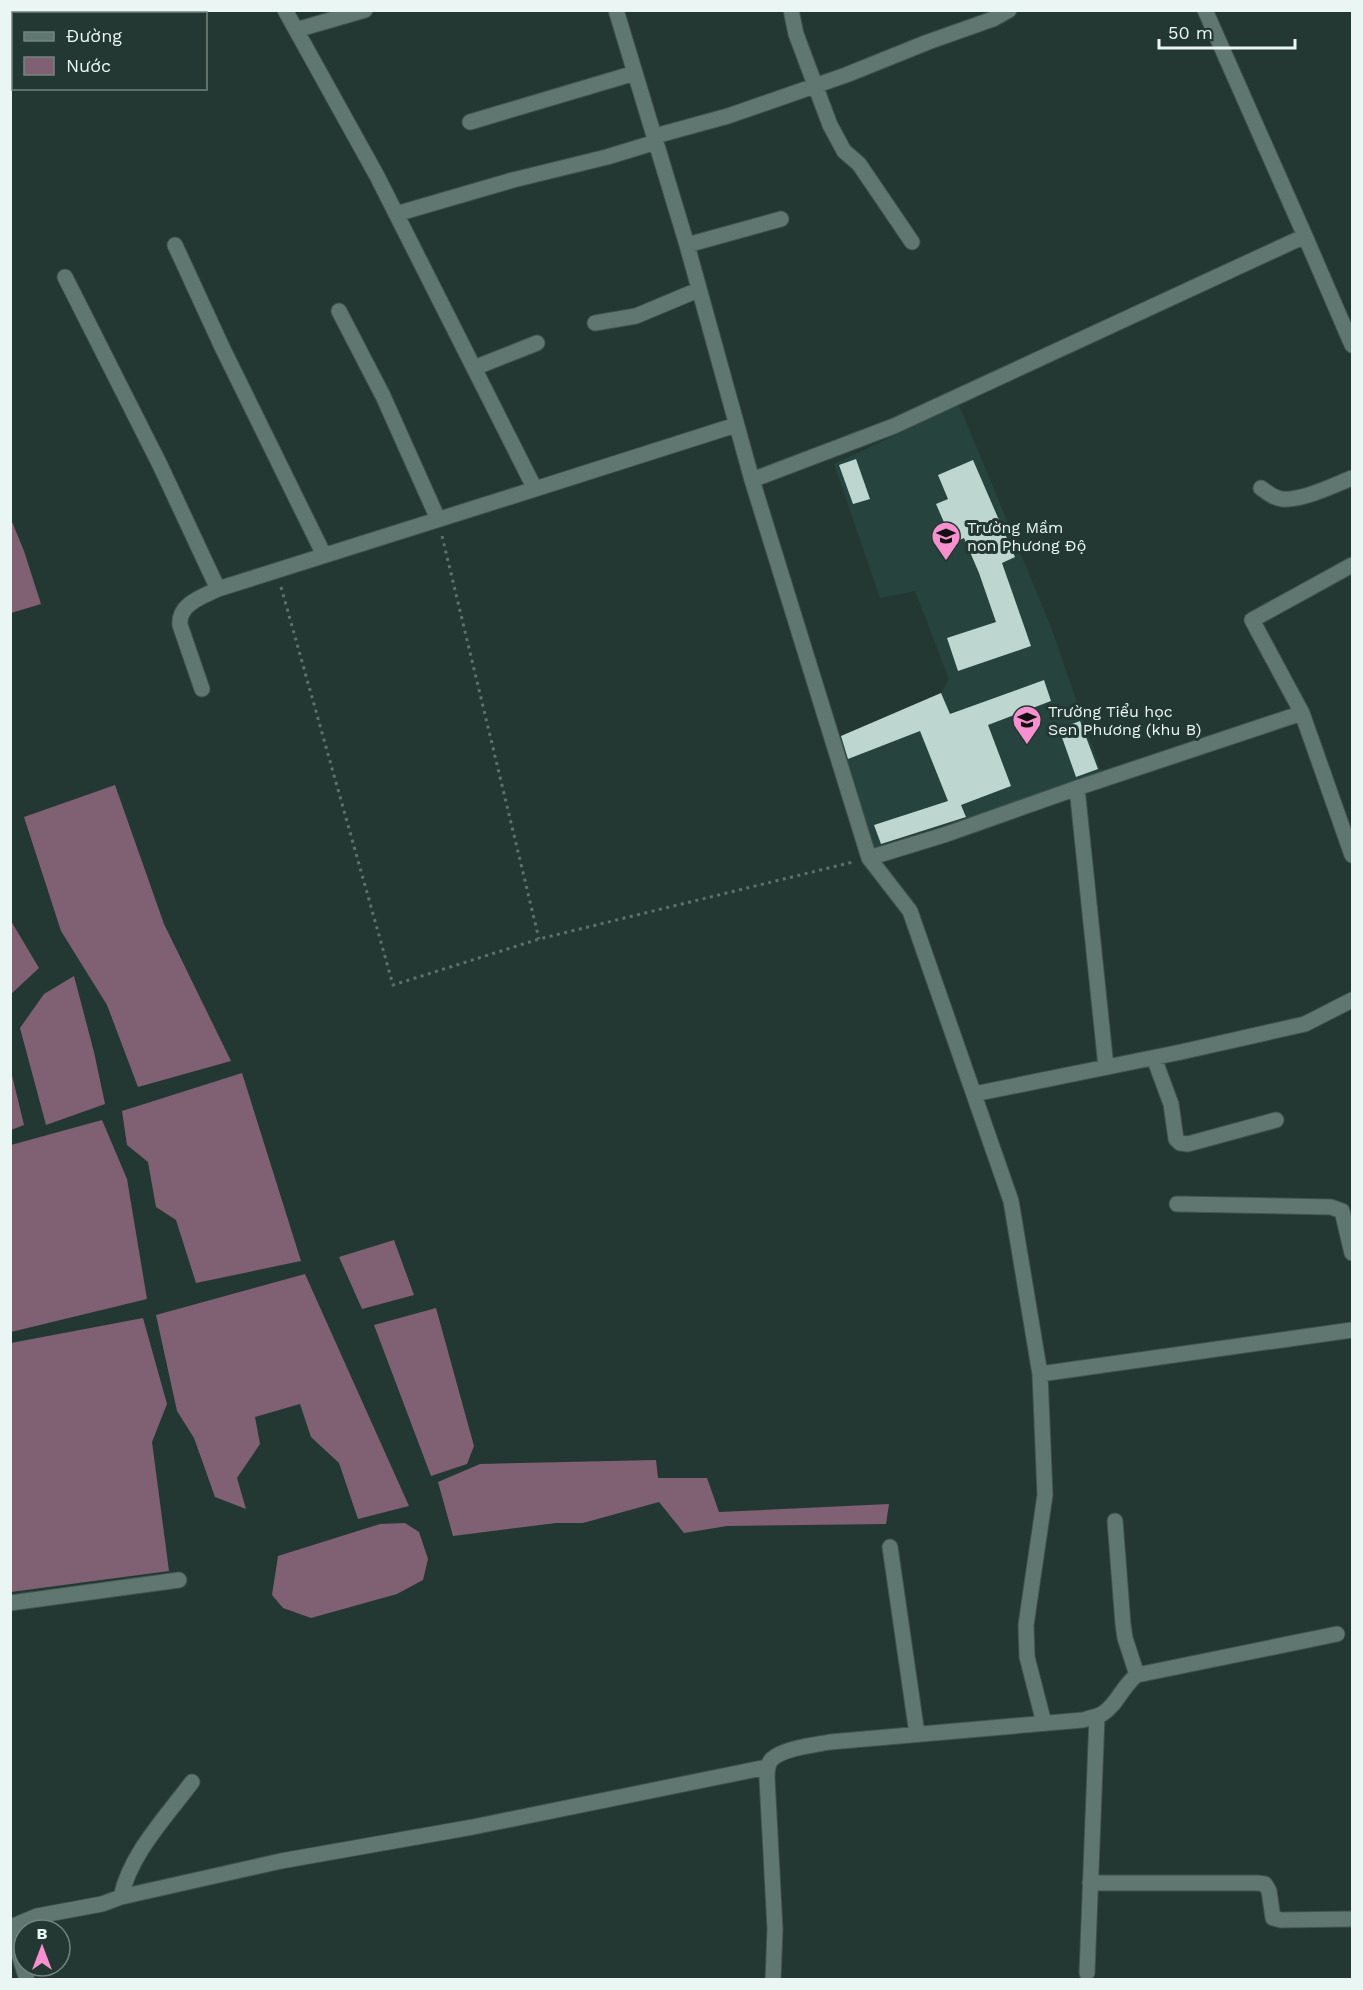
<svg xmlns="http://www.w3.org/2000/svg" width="1363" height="1990" viewBox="0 0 1363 1990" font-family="'Work Sans',sans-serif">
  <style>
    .built { fill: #26443d }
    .water { fill: #806073 }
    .building { fill: #bdd6cf }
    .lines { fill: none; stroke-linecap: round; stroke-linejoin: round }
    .minor-casing { stroke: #40534e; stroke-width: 17 }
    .path { stroke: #5f716c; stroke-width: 3; stroke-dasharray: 3 4.5; stroke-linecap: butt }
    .minor { stroke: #607670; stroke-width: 15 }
    .labels { text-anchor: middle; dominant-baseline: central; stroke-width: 6; stroke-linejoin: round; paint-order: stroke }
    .poi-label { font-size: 16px; fill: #eaf6f3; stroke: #233832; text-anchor: start }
  </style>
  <rect width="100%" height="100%" fill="#233832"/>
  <path class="built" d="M959,405L1051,627L1101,772L990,816L875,850L839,737L941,693L949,679L915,591L880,598L834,464Z"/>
  <path class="water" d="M10,517L24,551L41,604L11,613Z
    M115,785L164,924L231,1061L138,1087L107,1005L61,931L24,817Z
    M11,921L39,968L11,994Z
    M74,976L94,1052L105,1104L46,1125L20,1028L44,994Z
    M10,1067L24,1125L11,1130H10Z
    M242,1073L301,1261L196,1283L176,1220L156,1207L148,1162L127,1145L122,1111Z
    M102,1120L127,1179L147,1299L11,1332V1145Z
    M394,1240L414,1295L362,1309L339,1257Z
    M305,1274L409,1506L358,1519L339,1463L311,1437L300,1404L255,1417L260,1444L237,1478L246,1509L215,1497L194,1438L177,1411L156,1315Z
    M436,1308L474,1446L467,1464L431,1476L374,1325Z
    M143,1318L167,1404L152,1442L169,1571L11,1592V1343Z
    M656,1460L658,1478H707L719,1512L889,1504L886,1524L727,1526L684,1533L659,1502L583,1523H556L453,1536L438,1482L480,1464Z
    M405,1523L419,1532L428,1559L423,1580L397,1594L311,1618L283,1608L272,1595L278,1556L380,1524Z"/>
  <path class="building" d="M856,459L870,499L853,504L839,465Z
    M973,460L1015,557L1002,563L1031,646L958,671L947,638L996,622L979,573L964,538L953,543L936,504L948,499L938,475Z
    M1044,680L1051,701L988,725L1011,786L961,805L966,817L881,844L874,825L948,801L920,731L848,759L841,736L941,693L950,714Z
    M1080,721L1098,769L1076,777L1059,729Z"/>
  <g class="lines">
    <g class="minor-casing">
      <path id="minor" d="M285,10L377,176L535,489L736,425
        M616,10L687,245L752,480L869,858L910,911L1011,1201L1040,1374L1352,1330
        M791,10L796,34L830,125L844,151L859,164L912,242
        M296,30L365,10
        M470,122L635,73
        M655,136L728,116L846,75L928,42L993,19L1009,10
        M396,214L513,180L607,157L656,142
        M1305,236L1352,345
        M175,245L222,347L324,555
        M687,245L781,219
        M65,277L160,465L218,589
        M339,311L383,396L438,519
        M595,323L636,316L698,290
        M474,368L537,343
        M752,480L894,426L1305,236L1205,10
        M1261,488C1268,493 1274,498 1282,499C1302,501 1334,485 1352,478
        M1352,565L1252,620L1302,713L1352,855
        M202,689L180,625C178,604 202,597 218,589L535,489
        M1077,788L1106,1067
        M869,858L947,834L1077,788L1302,713
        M1154,1058L1171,1104L1176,1139L1180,1143L1188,1144L1276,1120
        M974,1094L1181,1052L1305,1024L1352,1000
        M1177,1204L1331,1207L1342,1211L1352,1253
        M1040,1374L1045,1495L1026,1625L1027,1657L1044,1723
        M1115,1521L1123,1624L1125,1638L1137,1675
        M890,1547L917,1734
        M10,1603L179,1580
        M1090,1883H1257L1265,1884L1269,1891L1273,1918L1281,1920L1352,1919
        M121,1897C130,1854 166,1817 192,1782
        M10,1926L27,1980
        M11,1927L37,1916L102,1904L121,1897L281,1861L473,1827L767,1767
        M1087,1973L1097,1716
        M773,1980L775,1929L767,1778C767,1771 767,1764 772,1759C784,1748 814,1745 830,1742L1083,1720C1089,1718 1096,1717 1102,1714C1117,1705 1123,1685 1137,1675L1337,1634"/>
    </g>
    <path class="path" d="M442,536L539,939
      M281,587L393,985L539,939L853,862"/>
    <use href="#minor" class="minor"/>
  </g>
  <defs>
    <g id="school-pin" transform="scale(1.5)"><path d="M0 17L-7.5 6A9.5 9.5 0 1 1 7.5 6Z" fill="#f690cf" stroke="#233832"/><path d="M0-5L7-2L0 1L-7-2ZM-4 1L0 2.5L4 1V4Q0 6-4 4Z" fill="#111"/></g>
  </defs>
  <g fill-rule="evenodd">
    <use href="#school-pin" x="946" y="536"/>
    <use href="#school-pin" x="1027" y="720"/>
  </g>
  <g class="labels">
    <g class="poi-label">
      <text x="967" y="527">Trường Mầm<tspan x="967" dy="18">non Phương Độ</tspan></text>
      <text x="1048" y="711">Trường Tiểu học<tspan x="1048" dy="18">Sen Phương (khu B)</tspan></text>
    </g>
  </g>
  <rect width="1363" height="1990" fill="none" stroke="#eaf6f3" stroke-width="24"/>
  <rect x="12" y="12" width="195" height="78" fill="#233832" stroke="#73847f" stroke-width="1.5"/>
  <rect x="24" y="32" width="30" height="9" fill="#607670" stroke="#73847f" stroke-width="1.5"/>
  <text x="66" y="42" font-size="18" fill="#eaf6f3">Đường</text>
  <rect x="24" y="57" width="30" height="18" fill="#806073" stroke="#73847f" stroke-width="1.5"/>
  <text x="66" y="72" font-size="18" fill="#eaf6f3">Nước</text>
  <g transform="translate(42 1948)"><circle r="28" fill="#233832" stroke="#73847f" stroke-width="1.5"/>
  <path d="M0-4.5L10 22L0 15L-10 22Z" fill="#f690cf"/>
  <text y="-9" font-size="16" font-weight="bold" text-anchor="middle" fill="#eaf6f3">B</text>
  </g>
  <path d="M1159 39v9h136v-9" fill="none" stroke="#eaf6f3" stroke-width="3"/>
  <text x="1168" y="39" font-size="18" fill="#eaf6f3" stroke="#233832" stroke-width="4.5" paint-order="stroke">50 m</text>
</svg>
